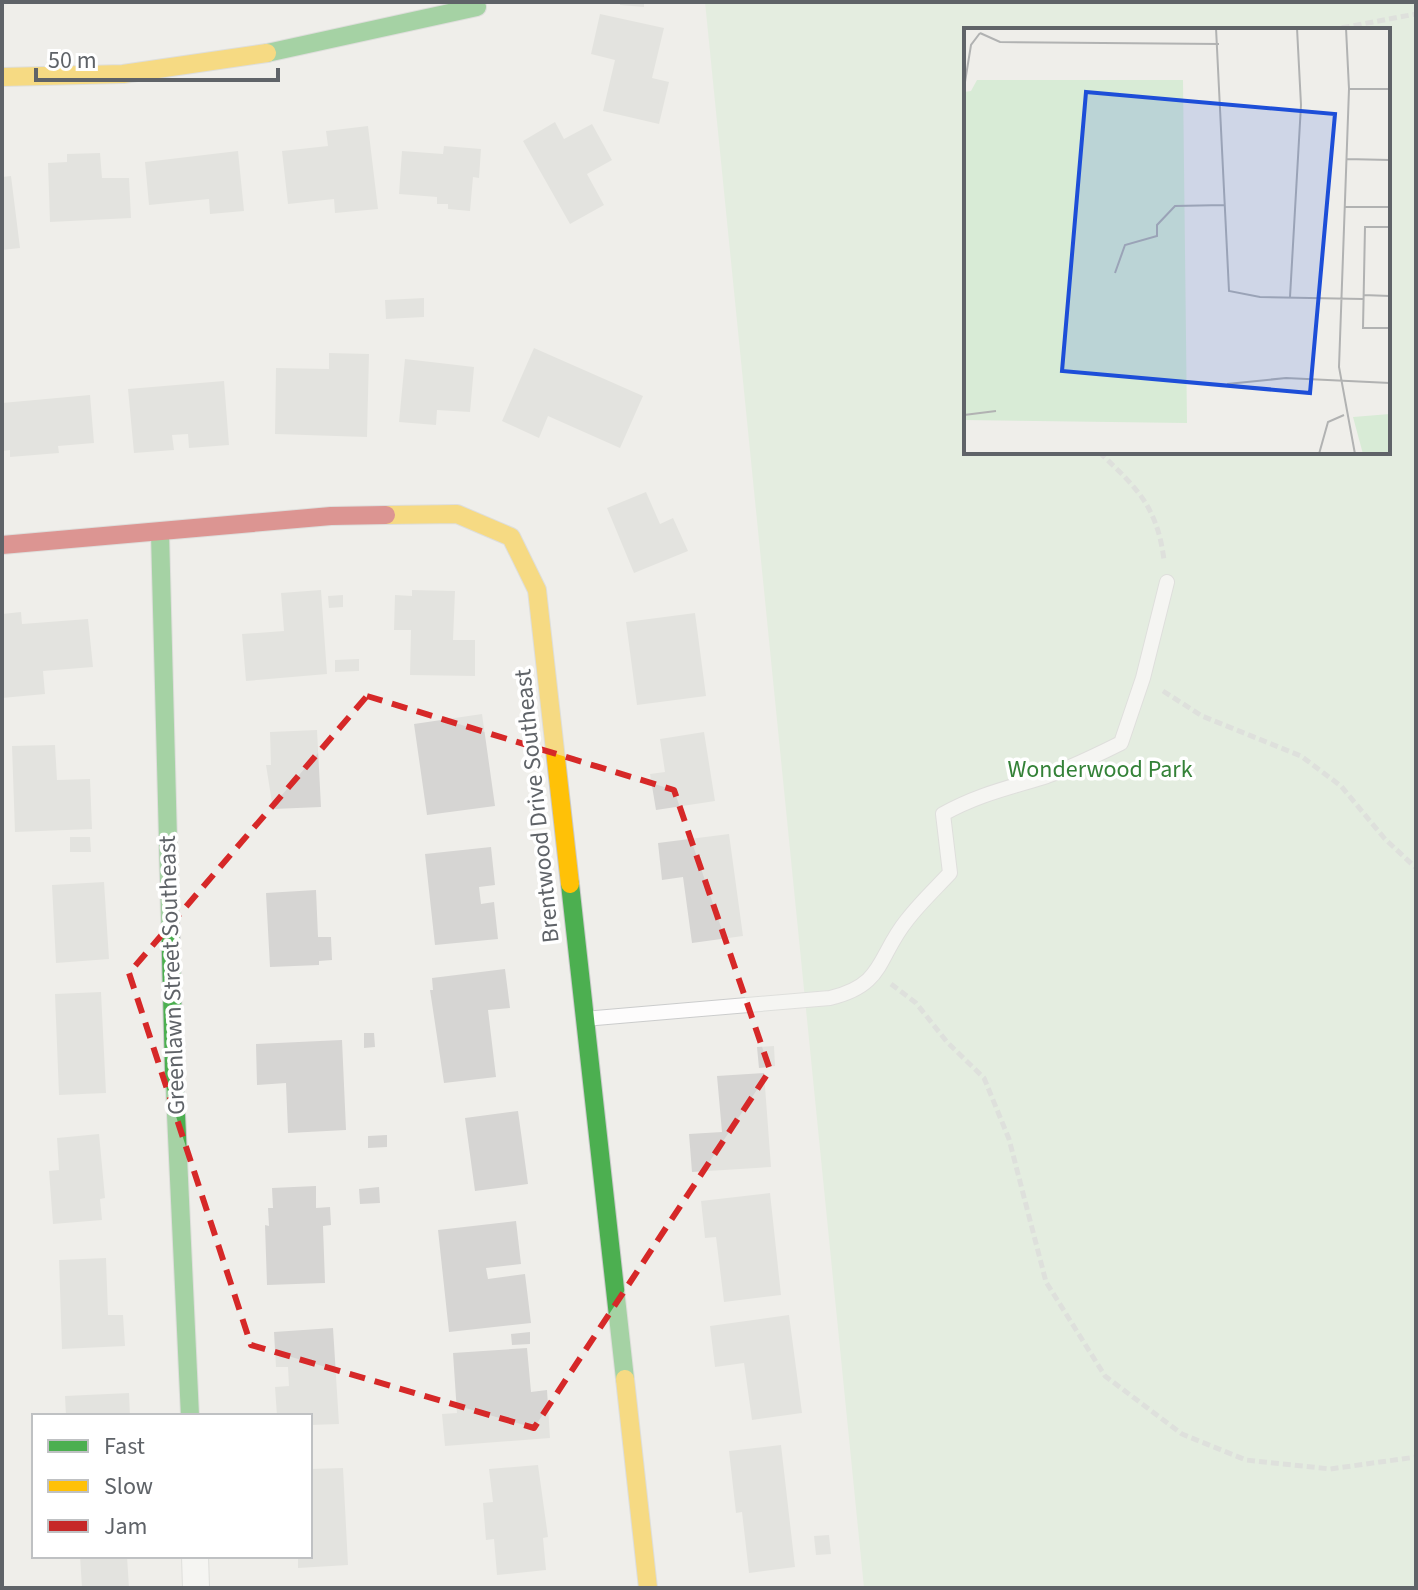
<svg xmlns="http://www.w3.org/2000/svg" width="1418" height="1590" viewBox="0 0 1418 1590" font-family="'Source Sans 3',sans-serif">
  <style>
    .green { fill: #d8ebd6; fill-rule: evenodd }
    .building { fill: #d6d5d3 }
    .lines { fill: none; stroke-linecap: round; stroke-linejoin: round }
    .lane-casing { stroke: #cbcccc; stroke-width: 16 }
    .street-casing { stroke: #cbcccc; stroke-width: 28 }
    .fast-casing { stroke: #cacacb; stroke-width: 20 }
    .slow-casing { stroke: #cacacb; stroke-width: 20 }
    .jam-casing { stroke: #cacacb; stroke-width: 20 }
    .path { stroke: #cacfcc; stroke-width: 5; stroke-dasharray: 8 4; stroke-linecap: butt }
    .lane { stroke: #fdfcfc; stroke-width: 14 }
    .street { stroke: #fdfcfc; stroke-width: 26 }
    .fast { stroke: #4caf50; stroke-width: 18 }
    .slow { stroke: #ffc107; stroke-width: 18 }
    .jam { stroke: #c62828; stroke-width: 18 }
    .marked { fill: none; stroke: #d62828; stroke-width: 6; stroke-dasharray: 16 10; stroke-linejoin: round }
    .labels { text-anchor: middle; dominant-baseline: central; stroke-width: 7; stroke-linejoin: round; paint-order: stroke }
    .park-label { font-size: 24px; fill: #348238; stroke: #fff }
    .street-label { font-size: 24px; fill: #5f6368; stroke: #fff }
    .inset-road { fill: none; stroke: #b1b2b2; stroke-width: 2 }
    .view { fill: #1d4ed8; fill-opacity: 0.15; stroke: #1d4ed8; stroke-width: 4 }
    .inset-edge { fill: none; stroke: #5f6368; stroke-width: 4 }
  </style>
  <rect width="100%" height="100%" fill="#efeeea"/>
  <path class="green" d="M705,2H1416V1588H864ZM966,30H1388V452H966Z"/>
  <path class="building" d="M620,2H644V7L620,5Z
    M600,14L664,28L652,78L669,82L659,124L603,111L615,60L591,54Z
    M555,122L564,139L592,124L612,160L587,174L604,205L570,224L523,141Z
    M368,126L378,209L335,213L334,199L288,204L282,151L328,146L326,131Z
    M444,146L481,149L479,178L473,177L470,211L448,209V204H437V197L399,194L402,151L443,154Z
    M238,151L244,211L210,214L209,199L149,205L145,162Z
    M100,153L102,178H129L131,218L50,222L48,163L67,162V154Z
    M11,176L20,248L2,250V177Z
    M424,298V317L386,319L385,300Z
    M534,348L643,396L620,448L548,416L539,438L502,421Z
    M329,353L369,354L367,437L275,434L276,368L329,369Z
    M405,359L474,367L470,412L437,410L436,425L399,422Z
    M224,381L229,445L189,448L188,434L172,435L174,450L134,453L128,389Z
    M90,395L94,443L58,446L59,453L10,457V450L2,451V403Z
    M646,492L660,524L673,518L688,551L634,573L607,508Z
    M321,590L327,674L246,681L242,634L284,631L281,593Z
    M412,590L455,591L453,640H475V676L410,675L411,630H394L395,595L412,596Z
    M343,595V607L329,608L328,596Z
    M21,612L22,624L88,619L93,667L43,671L45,694L2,698V614Z
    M695,613L706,696L637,705L626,622Z
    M359,659V671L335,672V660Z
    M482,714L495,806L427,815L414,724Z
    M317,730L321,807L273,809L266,765H271L270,732Z
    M704,732L715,801L656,810L650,774L665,772L660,739Z
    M55,745L57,780L90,779L92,829L15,832L12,746Z
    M729,834L743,936L692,943L683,877L662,880L658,843Z
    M70,837H90L91,852H70Z
    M491,847L495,885L479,887L481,904L494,902L498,939L435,945L425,854Z
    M104,882L109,959L56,963L52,885Z
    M316,890L318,937H331L332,960L319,961V965L270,967L266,893Z
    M505,969L510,1008L488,1010L496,1077L444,1083L430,990H433L432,978Z
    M101,992L106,1093L59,1095L55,994Z
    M364,1033H374L375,1047L364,1048Z
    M342,1040L346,1130L288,1133L286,1083L257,1085L256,1044Z
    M774,1046L775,1066L759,1068L757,1047Z
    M764,1073L771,1167L692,1172L689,1134L722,1132L717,1076Z
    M518,1111L528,1184L475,1191L465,1118Z
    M99,1134L105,1198L100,1199L102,1220L53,1224L49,1171L59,1170L57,1138Z
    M387,1135V1147L368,1148V1136Z
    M316,1186V1208L330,1207L331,1225L323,1226L325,1283L267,1285L265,1225L269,1226L268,1208H273L272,1188Z
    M379,1187L380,1203L360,1204L359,1189Z
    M770,1193L781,1295L724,1302L716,1237L705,1238L701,1201Z
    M516,1221L521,1264L486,1268L488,1279L525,1274L531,1323L449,1332L438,1230Z
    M106,1258L108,1315H123L125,1346L62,1349L59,1260Z
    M789,1315L802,1413L752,1420L744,1363L715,1367L710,1326Z
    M333,1328L339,1424L310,1425V1416H277L275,1387L289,1386L288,1367H276L274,1332Z
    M530,1332V1344L512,1345L511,1334Z
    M527,1348L531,1392L547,1390L550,1438L445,1446L442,1414L457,1413L453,1353Z
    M129,1393L130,1416H66L65,1396Z
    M781,1445L795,1567L749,1573L742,1512L736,1513L729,1451Z
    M538,1465L548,1537L543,1538L546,1570L497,1575L494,1539L486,1540L483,1503L493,1502L489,1469Z
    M343,1468L348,1565L298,1568V1556H310V1469Z
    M829,1535L831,1554L816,1555L814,1536Z
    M80,1556H127L129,1588H82Z"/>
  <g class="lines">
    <g class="lane-casing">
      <path id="lane" d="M584,1019L830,998C885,985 877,957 907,920C920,903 936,888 950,873L943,814C979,794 1009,788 1047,776C1073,767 1097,755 1121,743L1143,678L1167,582"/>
    </g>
    <g class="street-casing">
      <path id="street" d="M195,1556L196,1588"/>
    </g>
    <g class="fast-casing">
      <path id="fast" d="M267,53L477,7
        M160,533L174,1071L190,1416
        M570,884L625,1379"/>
    </g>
    <g class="slow-casing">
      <path id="slow" d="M2,77L123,74L267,53
        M386,515L457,514L511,537L537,590L570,884
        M625,1379L648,1588"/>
    </g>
    <g class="jam-casing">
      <path id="jam" d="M2,545L331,516L386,515"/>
    </g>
    <path class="path" d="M1330,30L1416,14
      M1099,452C1137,488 1157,506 1164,560
      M1163,691L1202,716L1301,756L1341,786L1385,839L1416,868
      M891,984L916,1003L947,1042L984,1078L1009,1139L1046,1282L1105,1376L1182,1434L1246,1460L1330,1469L1416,1457"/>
    <use href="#lane" class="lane"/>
    <use href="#street" class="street"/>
    <use href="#fast" class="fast"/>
    <use href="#slow" class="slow"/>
    <use href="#jam" class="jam"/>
  </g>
  <path d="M0 0H1418V1590H0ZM367,696L674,790L770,1070L534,1428L251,1345L129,973Z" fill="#efeeea" fill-opacity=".55" fill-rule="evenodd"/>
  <path class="marked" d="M367,696L674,790L770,1070L534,1428L251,1345L129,973Z"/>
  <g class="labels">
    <g class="park-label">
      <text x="1100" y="769">Wonderwood Park</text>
    </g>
    <g class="street-label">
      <text transform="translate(537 806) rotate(-96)">Brentwood Drive Southeast</text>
      <text transform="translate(172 975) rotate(-92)">Greenlawn Street Southeast</text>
    </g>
  </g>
  <g transform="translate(964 28)">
    <rect width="426" height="426" fill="#efeeea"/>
    <path d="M13,52H219L223,395L0,392V64L7,63ZM426,386V426H399L389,389Z" fill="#d8ebd6"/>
    <path class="inset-road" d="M252,0L265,263L296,269L399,271M382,0L385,61L375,339L391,426M16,5L36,14L255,16M0,60L7,17L16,5M385,61H426M382,131L426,132M380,179H426M426,199H401L399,300H426M151,245L161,217L193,208V197L211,178L260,177M399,267L426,268M326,269L337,77L333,0M263,356L322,350L426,355M0,387L32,383M355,426L364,394L380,387"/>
    <path class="view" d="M122,64L371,86L346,365L98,343Z"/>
    <rect width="426" height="426" class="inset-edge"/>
  </g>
  <rect width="1418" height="1590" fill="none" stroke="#5f6368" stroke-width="8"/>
  <rect x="32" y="1414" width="280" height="144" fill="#ffffff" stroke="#bfc1c3" stroke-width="2"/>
  <rect x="48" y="1440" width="40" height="12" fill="#4caf50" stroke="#bfc1c3" stroke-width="2"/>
  <text x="104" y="1454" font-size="24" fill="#5f6368">Fast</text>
  <rect x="48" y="1480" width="40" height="12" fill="#ffc107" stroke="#bfc1c3" stroke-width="2"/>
  <text x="104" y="1494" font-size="24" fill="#5f6368">Slow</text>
  <rect x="48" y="1520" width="40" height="12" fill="#c62828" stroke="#bfc1c3" stroke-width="2"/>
  <text x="104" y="1534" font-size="24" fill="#5f6368">Jam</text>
  <path d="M36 68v12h242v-12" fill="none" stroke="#5f6368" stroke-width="4"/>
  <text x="48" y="68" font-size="24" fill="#5f6368" stroke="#ffffff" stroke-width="6" paint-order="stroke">50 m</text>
</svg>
